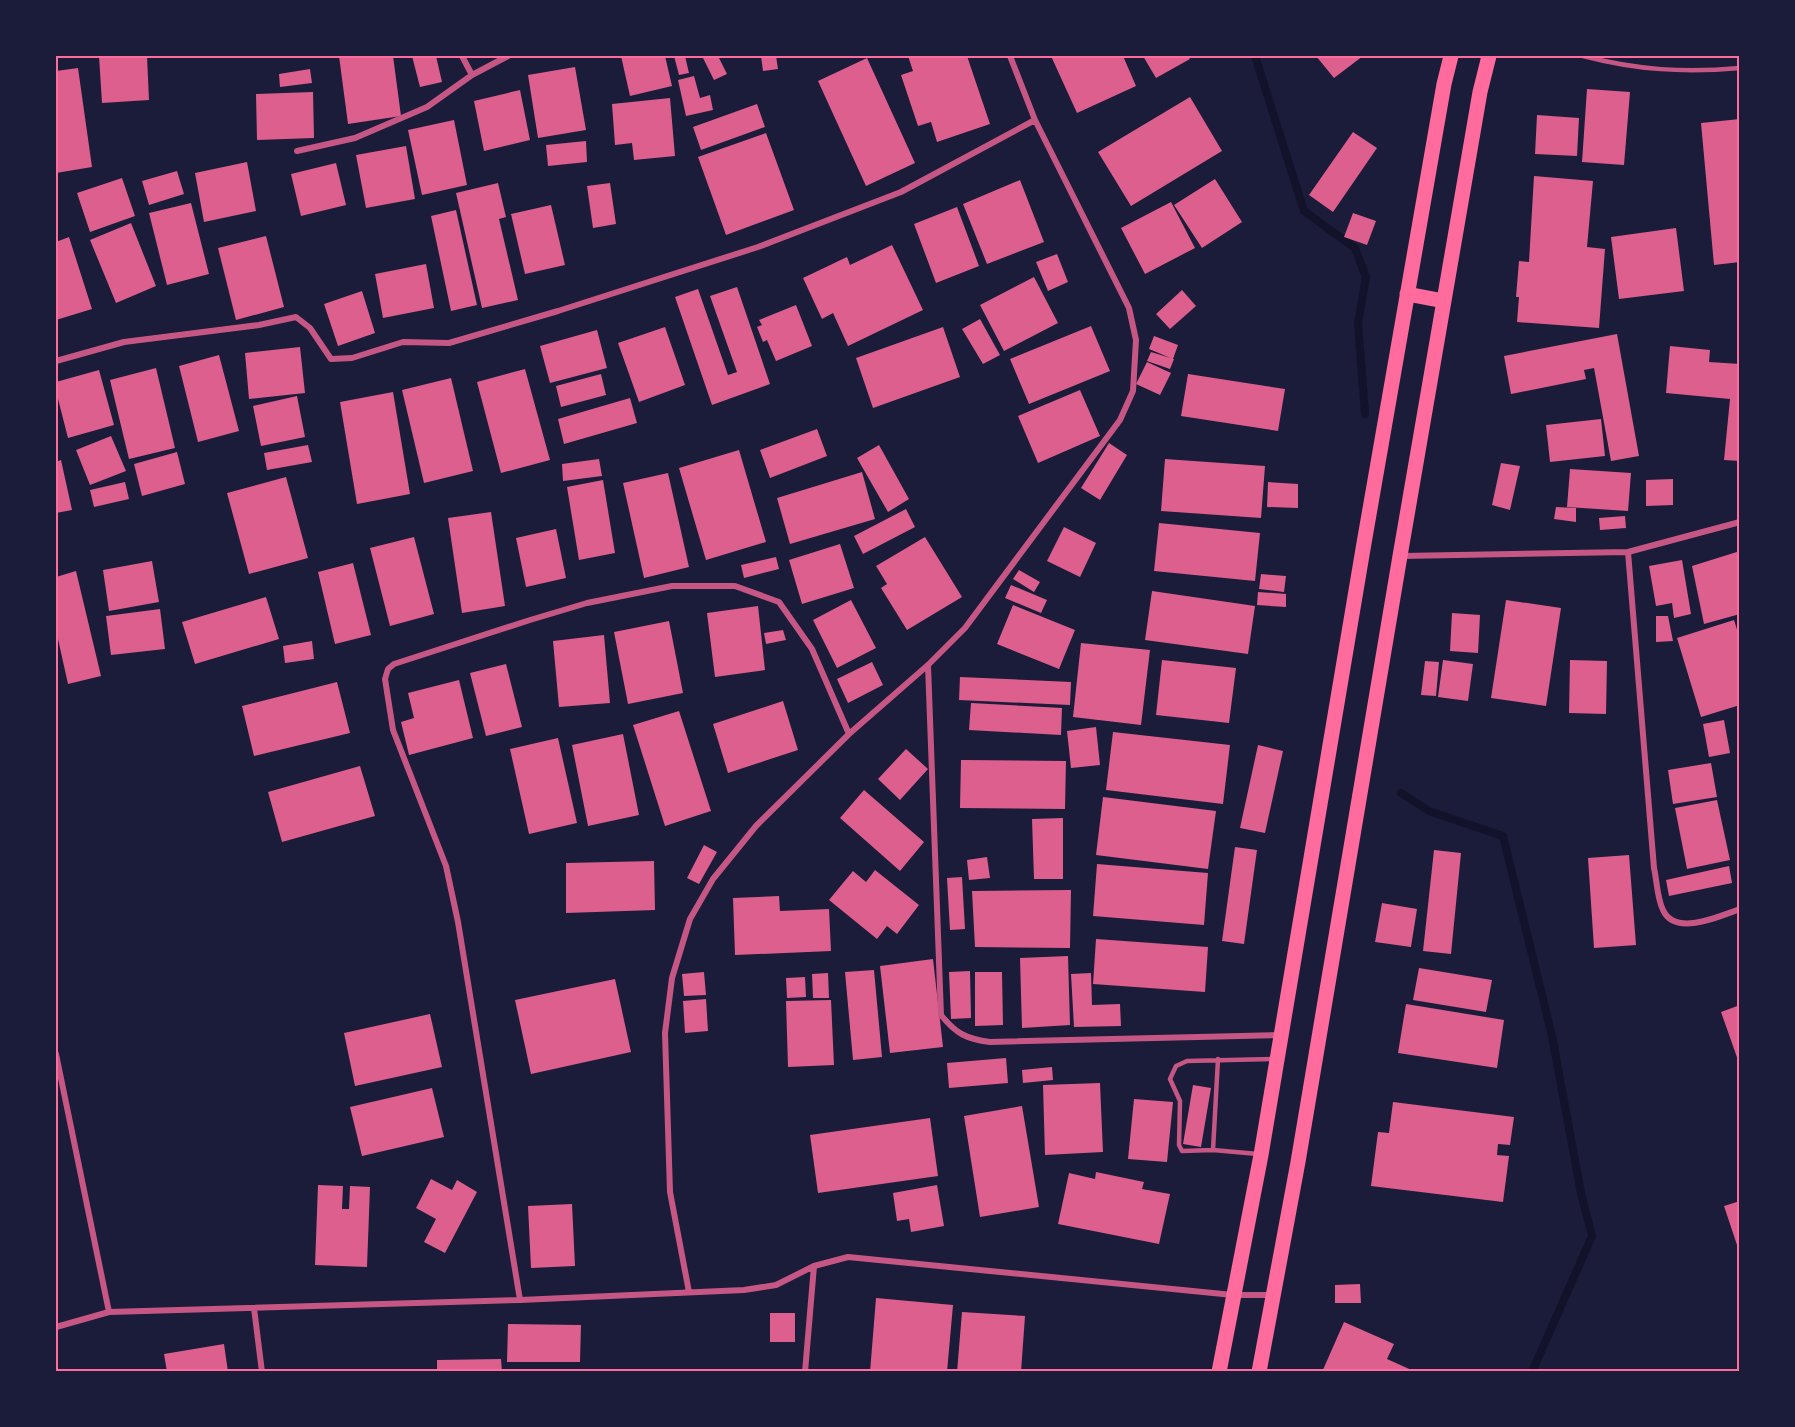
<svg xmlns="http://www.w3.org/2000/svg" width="1795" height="1427" viewBox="0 0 1795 1427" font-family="'Noto Serif',serif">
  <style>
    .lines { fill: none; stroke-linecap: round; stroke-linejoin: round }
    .stream { stroke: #12122b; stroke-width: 8 }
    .building { fill: #dd5f8e }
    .service { stroke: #c65784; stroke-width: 4.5 }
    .minor { stroke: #c65784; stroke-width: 6 }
    .primary { stroke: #ff6b9d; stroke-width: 15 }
    .neatline { fill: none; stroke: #ff6b9d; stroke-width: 2 }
  </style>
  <rect width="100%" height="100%" fill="#1b1b3a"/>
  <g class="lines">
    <path class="stream" d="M1255,56L1304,211L1355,248L1366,277L1358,323L1365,414
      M1401,793L1429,811L1503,836L1552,1036L1581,1193L1592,1236L1532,1372"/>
  </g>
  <path class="building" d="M99,56H147L149,100L102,103Z
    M339,56H393L401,116L348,124Z
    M412,56H436L442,82L420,87Z
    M621,56H665L672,86L630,96Z
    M674,56H685L689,73L679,75Z
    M708,56H718L727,74L714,80L703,58Z
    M761,56H776L778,69L763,71Z
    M908,56H967L990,124L937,142L931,122L918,126L901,75L913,71Z
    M1051,56H1123L1136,86L1077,113Z
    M1143,56H1188L1190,59L1156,78Z
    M1316,56H1363L1334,78Z
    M867,58L915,163L866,186L818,81Z
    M575,67L586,130L538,138L528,75Z
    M78,68L92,167L56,173V71Z
    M310,69L312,83L280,87L279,74Z
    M694,76L700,98L710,95L713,110L686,116L678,80Z
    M1587,89L1630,92L1624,165L1582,162Z
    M520,90L530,140L484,151L474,101Z
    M313,92L314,138L257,140L256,94Z
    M1190,97L1222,151L1131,206L1098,152Z
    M670,98L675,156L634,160L632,143L615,145L612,104Z
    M757,104L765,127L701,150L693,127Z
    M1537,115L1579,118L1577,156L1535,154Z
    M1740,119V262L1714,265L1701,123Z
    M454,120L467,185L422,195L408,130Z
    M1353,132L1377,148L1333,212L1309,195Z
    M766,133L794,210L726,235L698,157Z
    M586,141L587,162L548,166L546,145Z
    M406,146L415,199L366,208L356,155Z
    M247,162L256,211L204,222L195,173Z
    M336,163L346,205L301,216L291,174Z
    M177,171L184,194L149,205L142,181Z
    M1534,176L1593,181L1587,247L1605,249L1599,328L1517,322L1519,297H1516L1519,261L1529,262Z
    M122,178L135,216L90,232L77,193Z
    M1215,179L1242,222L1202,248L1174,205Z
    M1020,180L1044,242L987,264L963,204Z
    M498,183L506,217L499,219L518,300L482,308L456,193Z
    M610,183L616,224L593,228L587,186Z
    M1171,202L1195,248L1145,274L1121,228Z
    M191,203L209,274L167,285L149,213Z
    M551,205L565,265L525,274L511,214Z
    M957,207L979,266L936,283L914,224Z
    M456,210L477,305L451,311L431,216Z
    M1353,213L1376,221L1367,245L1344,237Z
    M131,223L156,286L116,303L90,240Z
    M1676,228L1684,291L1619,299L1611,237Z
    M266,236L284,307L236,320L218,248Z
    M69,237L92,309L56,320V242Z
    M892,245L923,310L848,346L833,313L822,319L803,278L847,257L850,265Z
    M1057,254L1068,282L1048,291L1036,262Z
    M426,264L434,308L383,318L375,274Z
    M1034,277L1058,323L1004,351L980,305Z
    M737,287L770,384L712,405L675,297L698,289L728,375L737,372L710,296Z
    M1182,290L1196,306L1170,329L1156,314Z
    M362,291L375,333L338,346L324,304Z
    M796,305L812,346L776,361L767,340L763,342L757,327L762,325L759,320Z
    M980,319L1000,355L983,364L962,329Z
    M1091,326L1110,371L1029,404L1010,359Z
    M665,327L685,385L639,402L618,343Z
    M943,327L960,377L873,408L856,358Z
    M597,330L607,368L550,383L540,346Z
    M1617,334L1639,456L1611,461L1594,368L1584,370L1586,379L1511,394L1504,356Z
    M1154,336L1178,345L1173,359L1149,349Z
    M1670,346L1710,350L1709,362L1740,364V461L1724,460L1730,399L1666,393Z
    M300,347L305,393L249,399L245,353Z
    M1151,352L1174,359L1170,369L1147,361Z
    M219,355L239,431L198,442L179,366Z
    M1147,362L1171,373L1160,395L1136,384Z
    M156,368L175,448L129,459L110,380Z
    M525,369L550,460L501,473L477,382Z
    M99,370L114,425L68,438L56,391V382Z
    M601,374L606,395L561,407L556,386Z
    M1188,374L1285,389L1278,431L1181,416Z
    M451,378L473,471L424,483L402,390Z
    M1080,390L1100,436L1038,463L1018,416Z
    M393,392L410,494L357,504L340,402Z
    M297,396L305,437L261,446L253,406Z
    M630,398L637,423L564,444L558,419Z
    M1601,419L1605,456L1550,462L1546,425Z
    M817,429L827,456L770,478L760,450Z
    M111,436L126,471L90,485L76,450Z
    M1109,443L1127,455L1100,500L1081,488Z
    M308,445L312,462L267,470L264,453Z
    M879,445L909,499L888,512L857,458Z
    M739,450L766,542L706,560L679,468Z
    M177,452L185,484L142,496L134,464Z
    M599,459L602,476L563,481L562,464Z
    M1165,459L1265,466L1261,518L1161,511Z
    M61,460L72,510L56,513V462Z
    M1501,463L1520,466L1510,510L1492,505Z
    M1570,469L1631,473L1628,511L1567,507Z
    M862,472L875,519L790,544L777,498Z
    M668,473L689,567L644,578L623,483Z
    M286,477L308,558L249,574L227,493Z
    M1673,479V505L1646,506V480Z
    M603,480L615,553L579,560L567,487Z
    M125,482L129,499L94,507L90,490Z
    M1268,482L1298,484V508L1267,507Z
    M1556,507L1576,508V522L1554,519Z
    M906,509L915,527L863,554L854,536Z
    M491,512L505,606L462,613L448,518Z
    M1625,516L1626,528L1600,530L1599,518Z
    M1159,523L1260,533L1255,581L1154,571Z
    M1064,527L1096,543L1080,577L1047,561Z
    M556,529L566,578L526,587L516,538Z
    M414,537L434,614L390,626L370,548Z
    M925,537L962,597L907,630L881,588L887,584L876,566Z
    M840,544L854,588L802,604L789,560Z
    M1740,551V614L1704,624L1692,566Z
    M776,557L779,569L744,578L741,565Z
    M1682,560L1691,614L1674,618L1672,603L1656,606L1649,566Z
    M152,561L159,602L109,611L103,570Z
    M353,563L371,635L335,644L318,572Z
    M1019,570L1040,582L1034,592L1013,579Z
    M76,571L101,676L68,684L56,630V577Z
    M1261,574L1286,576L1284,592L1259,589Z
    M1011,585L1047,600L1041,613L1005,598Z
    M1152,591L1255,606L1248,654L1145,640Z
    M1258,592L1286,594V607L1257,605Z
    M266,597L279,639L195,664L182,622Z
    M851,600L876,648L837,668L813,620Z
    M1506,600L1561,608L1546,706L1491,698Z
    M1013,605L1075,630L1059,669L997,644Z
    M758,606L765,670L715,677L707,613Z
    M160,609L165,649L111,655L106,616Z
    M1452,613L1480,615L1478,653L1450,651Z
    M1656,616H1668L1673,641L1656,642Z
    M1734,620L1740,639V705L1701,717L1677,638Z
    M669,621L683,693L628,704L614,632Z
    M783,630L786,640L766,644L764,633Z
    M604,635L610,703L559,707L553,641Z
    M312,641L314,659L285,663L283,646Z
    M1081,643L1150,650L1141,725L1073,717Z
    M1162,660L1236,668L1229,723L1156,715Z
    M1443,660L1473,664L1468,701L1438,697Z
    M1570,660L1607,661L1606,714L1569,713Z
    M1425,661L1439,662L1436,696L1421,695Z
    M872,662L883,685L848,703L837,679Z
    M506,664L522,727L486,736L470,673Z
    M960,677L1071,682L1070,705L959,700Z
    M459,680L473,738L409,755L401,722L414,718L408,693Z
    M337,682L350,733L254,756L242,706Z
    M783,701L798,750L728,773L713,724Z
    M971,703L1062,708L1061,735L969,730Z
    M679,711L711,811L665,826L633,725Z
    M1724,720L1730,753L1709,757L1703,724Z
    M1096,727L1100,765L1071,768L1067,731Z
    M1113,732L1230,745L1223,804L1106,790Z
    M623,734L639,815L588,826L572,745Z
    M558,738L577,823L529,834L510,749Z
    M1258,745L1283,751L1265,833L1240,828Z
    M906,749L928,769L900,800L878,779Z
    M961,760L1066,761L1065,809L960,808Z
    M1711,763L1717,797L1673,804L1668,770Z
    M360,766L375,816L282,842L268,792Z
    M864,790L924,842L900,871L840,818Z
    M1103,797L1216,811L1208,869L1096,855Z
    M1717,800L1730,860L1687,869L1675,808Z
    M1063,818V879H1034L1032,819Z
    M704,845L717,852L699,884L687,878Z
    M1235,847L1257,850L1244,944L1222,941Z
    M1434,850L1461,853L1451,954L1423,951Z
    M1629,855L1636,945L1594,948L1588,858Z
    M987,857L990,878L969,880L967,860Z
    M654,861L655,910L566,913V863Z
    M1097,864L1208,873L1204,925L1093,916Z
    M1729,866L1732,883L1669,896L1666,880Z
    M875,870L919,905L897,934L887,926L877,939L829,900L853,871L866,882Z
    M962,877L965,929L950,930L947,878Z
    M1071,890L1070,948L975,947L972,891Z
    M779,896L780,911L829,909L831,951L735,955L733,898Z
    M1382,903L1417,909L1411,947L1375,942Z
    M1096,939L1208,947L1205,992L1093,984Z
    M1068,956L1070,1025L1022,1028L1020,958Z
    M933,959L943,1047L890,1053L880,966Z
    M1419,968L1492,980L1486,1012L1413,1000Z
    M874,970L882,1057L853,1060L845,972Z
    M970,971L971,1018L951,1019L949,972Z
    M704,972L706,995L684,996L682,974Z
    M975,972H1002L1003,1025L975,1026Z
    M828,973L829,998H813L812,974Z
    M1091,973L1092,1005L1120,1004L1121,1026L1074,1027L1071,974Z
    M805,977L806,997L787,998L786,978Z
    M615,979L631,1052L531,1074L515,1000Z
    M706,999L708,1031L685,1033L683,1001Z
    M831,1000L834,1065L788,1067L786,1001Z
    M1406,1004L1504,1020L1497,1068L1398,1053Z
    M1740,1005V1063H1739L1721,1012Z
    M430,1014L442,1067L355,1086L344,1033Z
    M1006,1058L1008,1083L949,1088L947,1063Z
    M1052,1067L1053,1080L1023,1083L1022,1070Z
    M1100,1083L1103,1152L1045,1155L1043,1085Z
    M1193,1085L1211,1088L1201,1147L1183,1144Z
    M432,1088L444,1137L362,1156L350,1107Z
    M1134,1099L1173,1102L1167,1162L1128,1159Z
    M1393,1102L1514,1117L1510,1145L1498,1144L1497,1155L1509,1156L1503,1202L1371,1186L1378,1132L1389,1133Z
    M1022,1106L1039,1207L980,1217L964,1116Z
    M930,1118L938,1176L818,1193L810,1135Z
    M1096,1172L1144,1182L1142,1189L1170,1194L1159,1244L1058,1224L1069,1173L1095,1179Z
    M431,1179L452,1190L457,1180L477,1192L445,1253L424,1242L436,1219L416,1208Z
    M318,1185L343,1186L342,1209H349L350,1186L370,1187L367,1267L315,1265Z
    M937,1185L944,1226L911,1232L909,1219L897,1221L893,1193Z
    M1740,1201V1251H1739L1724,1206Z
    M572,1204L575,1266L531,1268L528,1206Z
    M1360,1284L1361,1303H1335V1285Z
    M876,1298L953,1305L947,1372H870Z
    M962,1312L1025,1316L1021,1372H957Z
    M770,1313H795V1342H770Z
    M1344,1322L1394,1344L1387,1359L1416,1372H1322Z
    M508,1324L581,1325L580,1362H507Z
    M224,1344L228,1372H167L164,1354Z
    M501,1359L502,1372H437V1360Z"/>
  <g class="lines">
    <path class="service" d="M1583,56C1637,70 1684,73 1740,68
      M1213,1150L1218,1059
      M1258,1154L1213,1150L1182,1151L1179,1145L1180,1101L1170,1079L1176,1066L1187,1061L1274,1059"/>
    <path class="minor" d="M462,56L472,75
      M297,151L355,138L427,107L472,75L508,56
      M56,361L124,342L259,325L296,317L310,328L331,359L352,358L403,342L449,343L558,311L758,247L901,192L1035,120
      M1628,552L1654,868C1657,881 1657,898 1663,910C1675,937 1720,916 1740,909
      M1402,556L1628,552L1740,522
      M928,665L941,1015C956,1034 967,1039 990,1042L1279,1035
      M56,1054L109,1312
      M689,1292L670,1192L665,1033L672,978L690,919L713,879L756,826L849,734L928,665L965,628L1120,420L1133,391L1136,340L1129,308L1035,120L1010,56
      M520,1300L458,922L446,866L393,730L385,679L388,669L394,664L530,620L587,603L672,586H735L779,602L812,649L849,734
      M254,1308L262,1372
      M56,1327L109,1312L520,1300L744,1290L776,1285L814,1266L848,1257L1233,1295H1273
      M805,1372L814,1266"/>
    <path class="primary" d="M1407,294L1444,301
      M1219,1372L1261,1155L1363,549L1444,84L1451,56
      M1259,1372L1298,1162L1400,556L1480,92L1489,56"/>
  </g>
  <rect width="1795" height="1427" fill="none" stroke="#1b1b3a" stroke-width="114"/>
  <rect x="57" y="57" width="1681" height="1313" class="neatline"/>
</svg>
